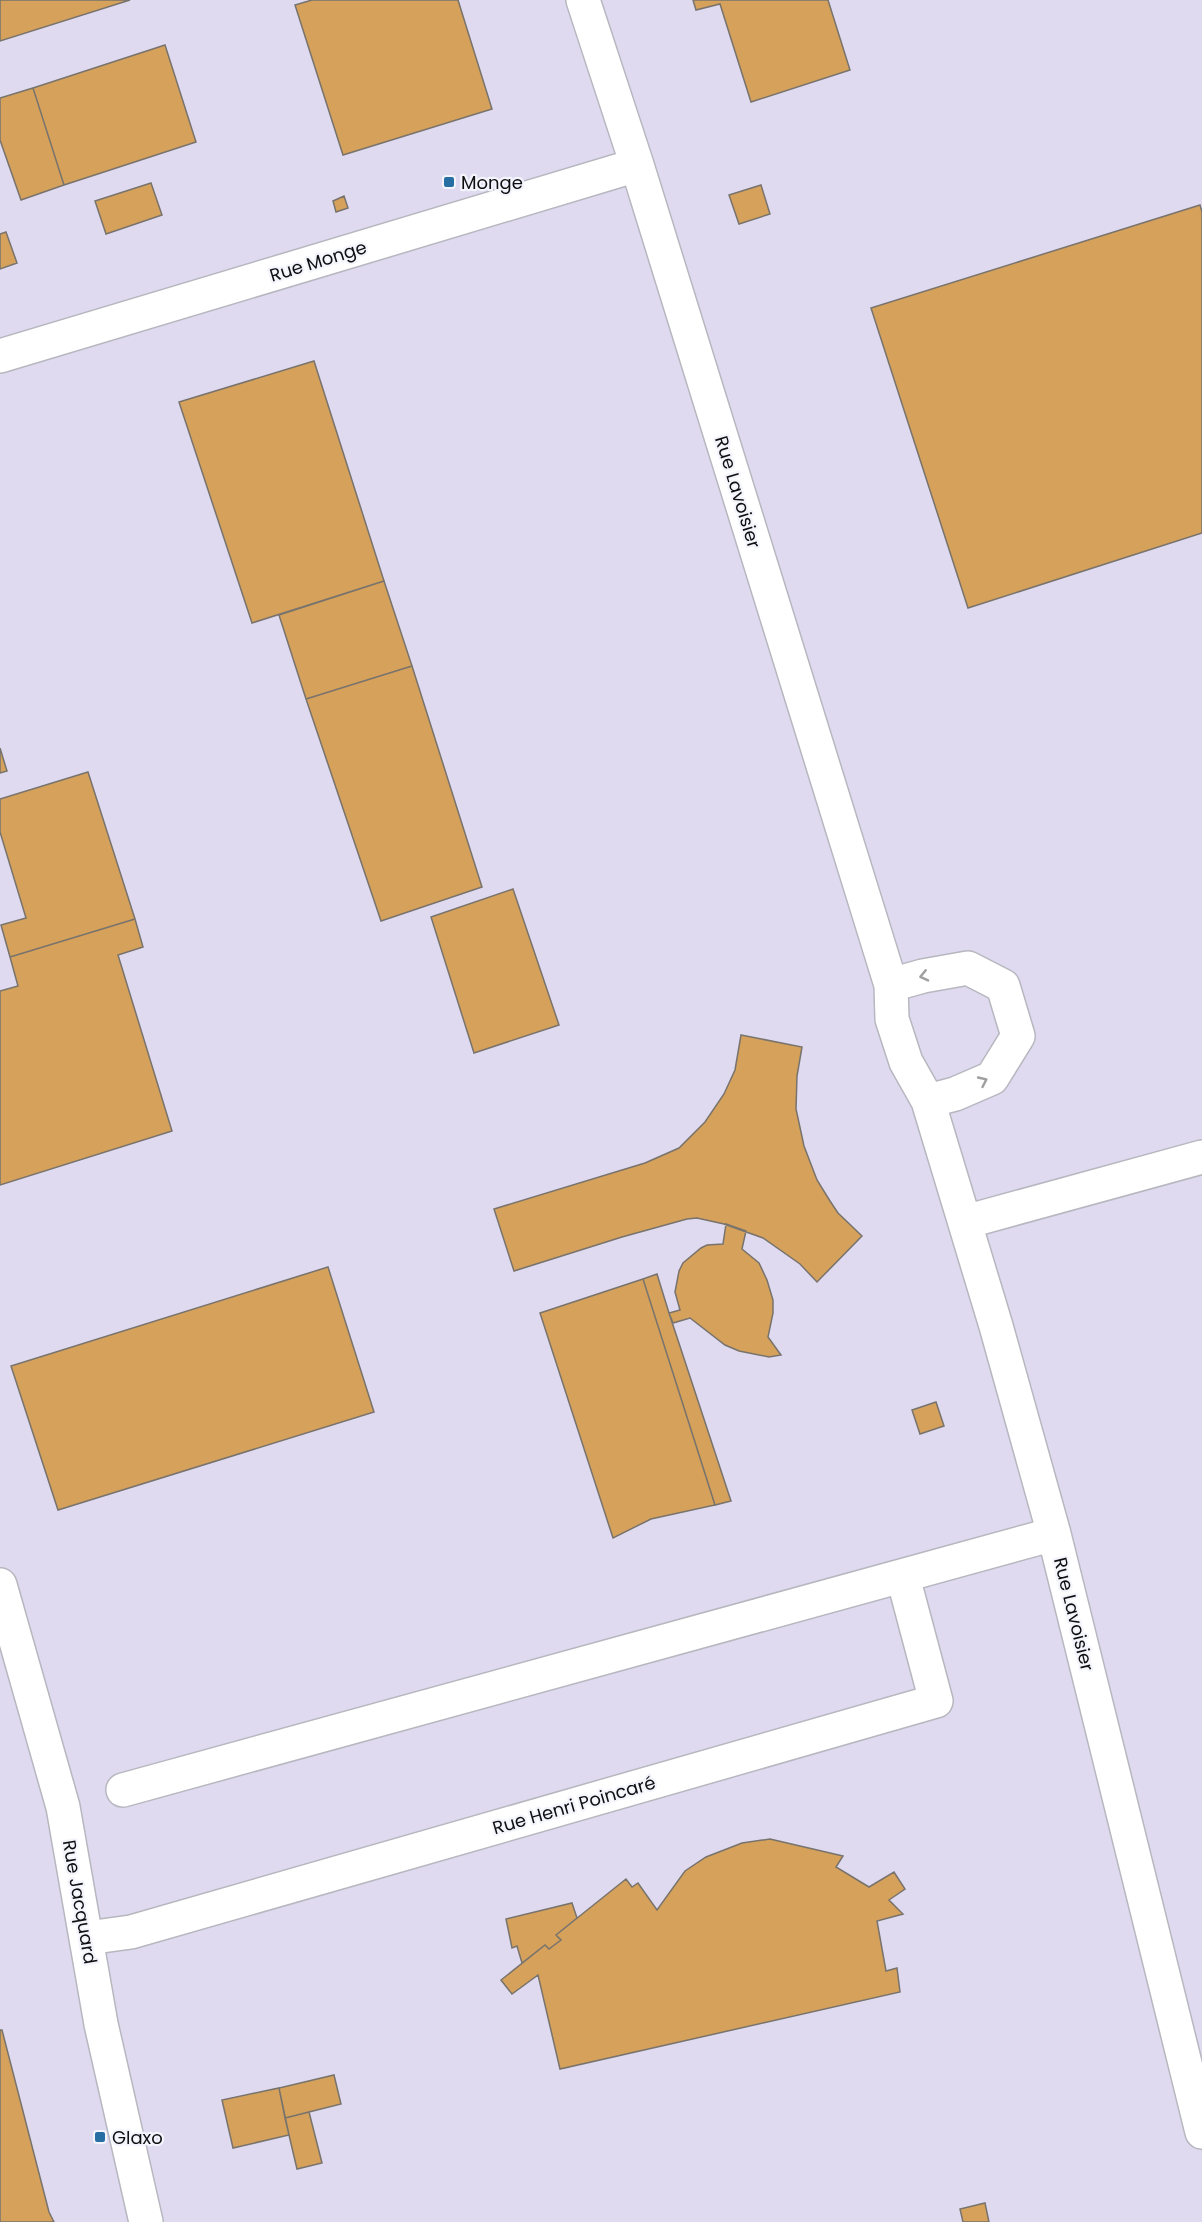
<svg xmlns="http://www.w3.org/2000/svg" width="1202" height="2222" viewBox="0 0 1202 2222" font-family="Poppins,sans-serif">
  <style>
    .industrial { fill: #dfdaf0 }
    .building { fill: #d6a15a; stroke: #78736d; stroke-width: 1.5 }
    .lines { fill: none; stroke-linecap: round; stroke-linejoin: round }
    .street-casing { stroke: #b7b7bf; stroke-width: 36 }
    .secondary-casing { stroke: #b7b7bf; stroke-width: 36 }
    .street { stroke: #fff; stroke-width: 33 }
    .secondary { stroke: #fff; stroke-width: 33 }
    .oneway { stroke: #9f9fa0 }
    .poi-dot { fill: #276ea3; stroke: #f4f4fc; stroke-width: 2 }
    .labels { text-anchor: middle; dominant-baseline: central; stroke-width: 4.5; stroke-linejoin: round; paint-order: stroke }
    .poi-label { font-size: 18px; fill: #0f0f12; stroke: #f4f4fc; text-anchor: start }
    .street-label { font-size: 18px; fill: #0f0f12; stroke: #f4f4fc }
  </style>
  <rect width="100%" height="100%" fill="#e7e7ef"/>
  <path class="industrial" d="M0,0H1202V2222H0Z"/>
  <path class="building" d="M0,0H130L0,41Z
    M312,0H458L492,109L343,155L295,5Z
    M693,0H828L850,70L751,102L720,4L696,10Z
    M165,45L196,142L64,185L33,88Z
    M33,88L64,185L21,200L0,140V98Z
    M151,183L162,215L106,234L95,201Z
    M761,185L770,214L739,224L729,195Z
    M344,196L348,208L336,212L333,201Z
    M1200,205L1202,212V533L968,608L871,308Z
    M6,232L17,263L0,269V234Z
    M314,361L384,581L252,623L179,402Z
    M384,581L412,666L306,699L279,615Z
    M412,666L482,887L381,921L306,699Z
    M0,748L7,771L0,773Z
    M88,772L135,919L10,957L1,925L26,918L0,832V799Z
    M513,889L559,1025L474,1053L431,917Z
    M135,919L143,947L118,955L172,1131L0,1185V991L18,986L10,957Z
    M741,1035L802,1047L797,1076L796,1109L804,1146L817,1180L830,1201L838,1213L862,1236L817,1282L800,1264L763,1238L724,1224L697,1218L687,1219L622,1237L514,1271L494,1209L645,1163L679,1148L705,1122L724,1094L735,1070Z
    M726,1224L746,1231L742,1249L759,1263L767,1280L773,1300V1313L768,1337L781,1355L769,1357L739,1351L725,1345L690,1318L673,1323L669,1313L680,1310L675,1292L679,1271L683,1263L701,1248L707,1245L723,1244Z
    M328,1267L374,1412L58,1510L11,1366Z
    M657,1274L669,1313L731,1501L715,1505L643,1279Z
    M643,1279L715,1505L651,1519L613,1538L540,1313Z
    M936,1402L944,1426L920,1434L912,1410Z
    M770,1839L843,1856L836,1867L869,1887L894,1872L905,1889L889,1900L903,1914L877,1921L886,1971L897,1968L900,1992L560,2069L538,1975L512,1994L501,1980L545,1945L549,1949L561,1940L556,1935L626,1879L632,1887L638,1883L657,1910L685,1871L706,1857L742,1843Z
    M572,1903L577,1918L556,1935L561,1940L549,1949L545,1945L522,1963L517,1946L512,1948L506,1919Z
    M0,2030H2L49,2212L54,2222H0Z
    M334,2075L341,2104L285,2118L279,2088Z
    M279,2088L289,2135L233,2148L222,2100Z
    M309,2112L322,2163L297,2169L285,2118Z
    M985,2203L989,2222H963L960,2209Z"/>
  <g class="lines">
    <g class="street-casing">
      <path id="street" d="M583,0L637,165L891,985L892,1019L906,1062L928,1101L996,1326L1054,1534L1202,2132
        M0,356L637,165
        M891,985L923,976L968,968L1003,986L1018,1036L992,1078L955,1094L928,1101
        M965,1222L1202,1157
        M123,1790L1054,1534
        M87,1938L131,1932L936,1701L903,1577"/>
    </g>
    <g class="secondary-casing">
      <path id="secondary" d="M0,1585L63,1807L101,2024L146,2222"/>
    </g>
    <use href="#street" class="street"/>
    <use href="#secondary" class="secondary"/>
  </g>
  <defs><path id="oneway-chevron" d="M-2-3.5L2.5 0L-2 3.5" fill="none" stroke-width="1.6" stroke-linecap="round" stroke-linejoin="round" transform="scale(1.5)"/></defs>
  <g class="oneway">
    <use href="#oneway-chevron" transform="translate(924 976) rotate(167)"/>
    <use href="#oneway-chevron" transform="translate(983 1081) rotate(-25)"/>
  </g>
  <g class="poi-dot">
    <rect x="443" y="176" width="12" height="12" rx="3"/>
    <rect x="94" y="2131" width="12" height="12" rx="3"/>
  </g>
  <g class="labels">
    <g class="poi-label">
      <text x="461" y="182">Monge</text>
      <text x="112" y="2137">Glaxo</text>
    </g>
    <g class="street-label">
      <text transform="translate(318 261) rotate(-17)">Rue Monge</text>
      <text transform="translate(738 492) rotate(73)">Rue Lavoisier</text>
      <text transform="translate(1074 1614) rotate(76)">Rue Lavoisier</text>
      <text transform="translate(574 1805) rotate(-16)">Rue Henri Poincaré</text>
      <text transform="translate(80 1902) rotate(80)">Rue Jacquard</text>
    </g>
  </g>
</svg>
